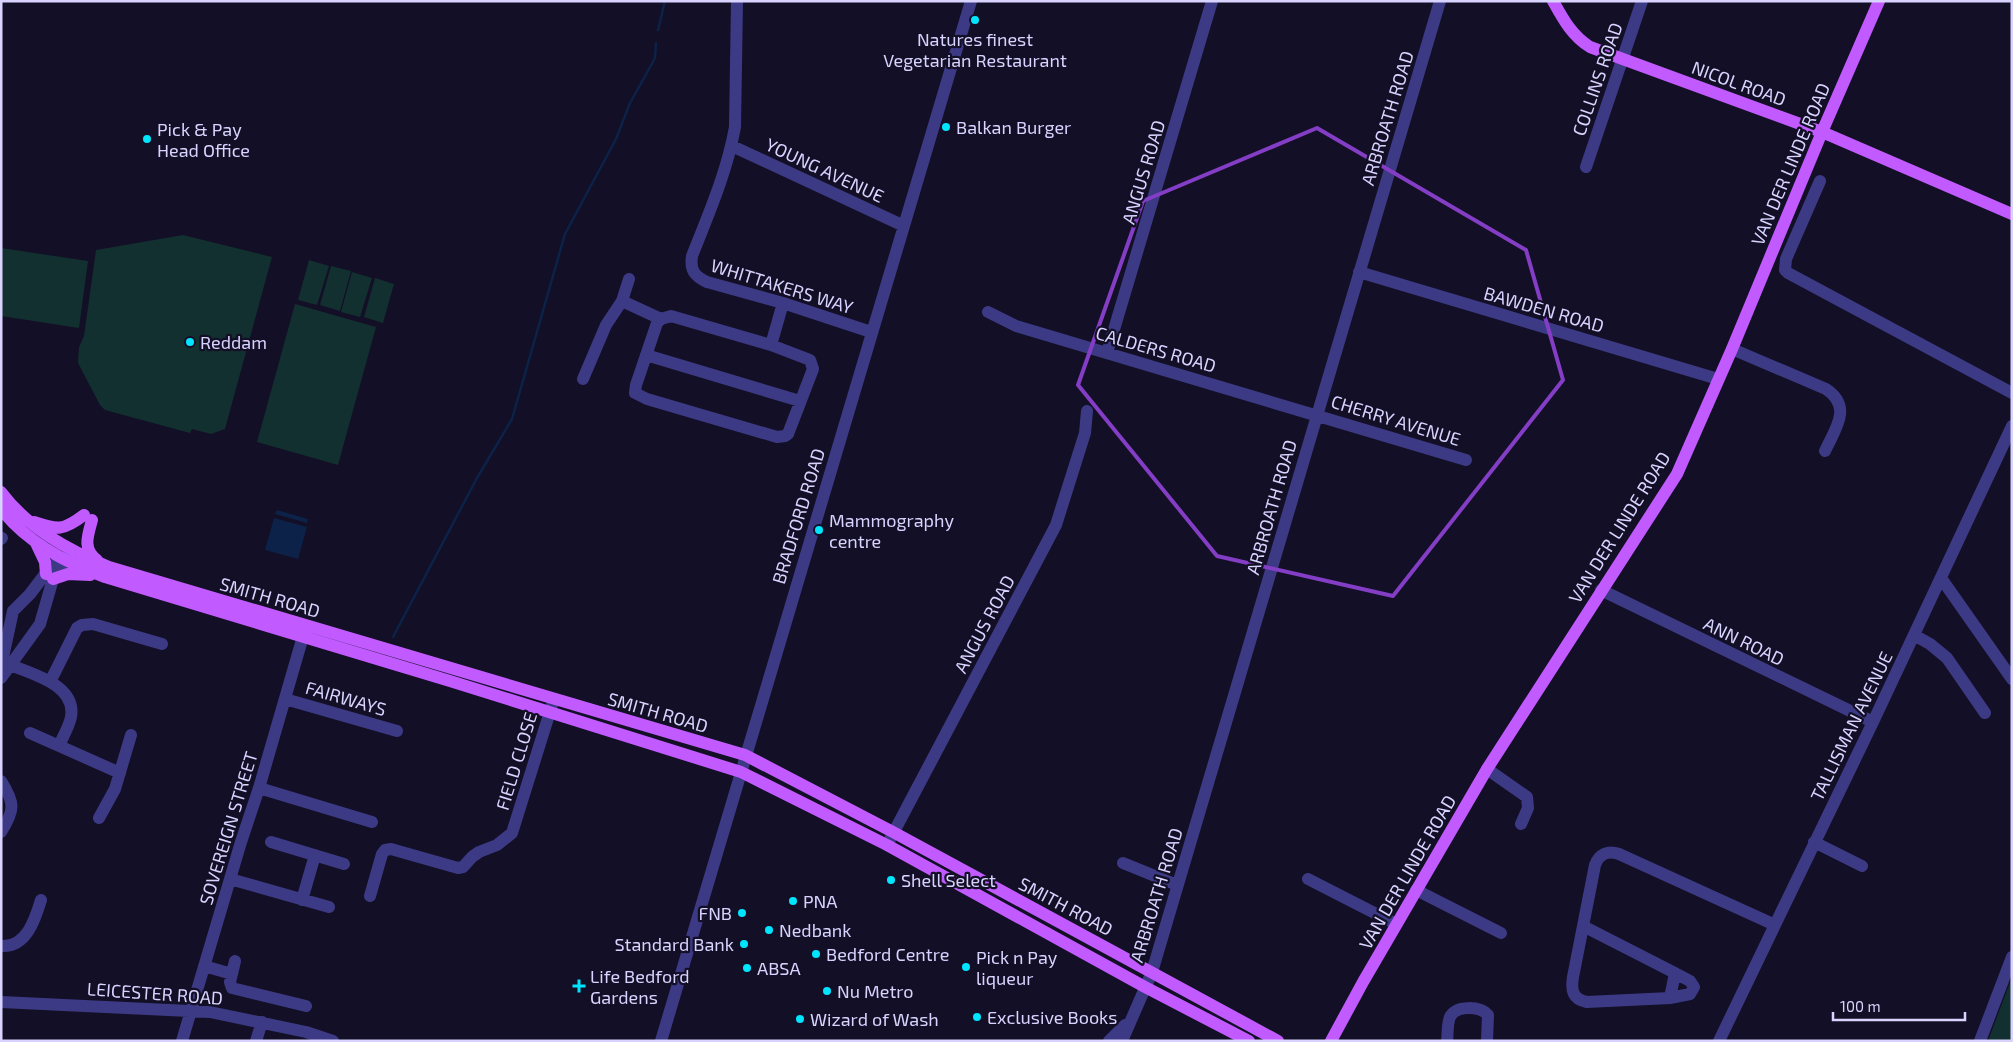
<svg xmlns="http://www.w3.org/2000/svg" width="2013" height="1042" viewBox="0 0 2013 1042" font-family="'Exo 2',sans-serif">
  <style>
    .green { fill: #12302f }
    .water { fill: #0c2248 }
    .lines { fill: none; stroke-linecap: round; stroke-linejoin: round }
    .stream { stroke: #0c2248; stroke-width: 2.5 }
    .minor { stroke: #3d3a85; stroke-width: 12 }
    .major { stroke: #c25bff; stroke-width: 12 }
    .marked { fill: none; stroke: #843dc5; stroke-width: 4; stroke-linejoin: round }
    .poi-dot { fill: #00e5ff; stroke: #130f26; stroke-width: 2 }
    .labels { text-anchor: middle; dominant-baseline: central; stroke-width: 4.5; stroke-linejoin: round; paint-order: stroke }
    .poi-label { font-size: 18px; fill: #d9d4ff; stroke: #130f26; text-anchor: start }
    .street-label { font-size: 18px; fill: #d9d4ff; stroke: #130f26 }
  </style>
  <rect width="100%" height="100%" fill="#130f26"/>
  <path class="green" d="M183,235L272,257L225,429L211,434L192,429L190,433L105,410L100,405L78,363L79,347L84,336L96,250Z
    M1,248L88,261L79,328L1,316Z
    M309,260L329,266L317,305L298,300Z
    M331,266L351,271L340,311L320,305Z
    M352,272L372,278L360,317L341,312Z
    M375,278L394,284L383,323L364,317Z
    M295,304L376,327L338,465L257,442Z
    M2012,977V1041H1988Z"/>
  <path class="water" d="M277,510L308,519L307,523L275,514Z
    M274,518L307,527L298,559L265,550Z"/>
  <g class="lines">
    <path class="stream" d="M658,30L665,1
      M393,637L477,478L512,419L565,234L616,139L630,103L649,69L655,58L656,43"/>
    <path class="minor" d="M737,1L735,127C727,172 709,213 692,256C690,270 694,276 707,282L783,303L871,332
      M732,146L904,226
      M1586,167L1642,1
      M1820,181L1786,259L1785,270L1788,273L2012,393
      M1359,272L1718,379
      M622,301L661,319
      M988,312L1016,326L1466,460
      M671,316L771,345L810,360L813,369L788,434L785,436L777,437L647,399L635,393L636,385L657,323L661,319Z
      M771,345L783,303
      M1732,349L1826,389C1853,407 1835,429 1825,451
      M1107,353L1212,1
      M646,355L800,401
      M583,379L606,325L622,301L629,279
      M1,539L2,538
      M1941,578L2012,679
      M1601,590L1873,722
      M1914,635L1930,644L1947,658L1985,713
      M5,663C29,673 77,684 71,717C69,727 63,736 59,746
      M4,672L2,662L13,611L30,594L52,565
      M1,678L40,624L53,579L71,551
      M50,682L77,628L82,625L93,624L162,644
      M285,699L397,731
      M30,733L120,773
      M1487,769L1527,797L1528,808L1521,824
      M1,781C15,803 15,810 1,832
      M259,788L372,822
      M99,818L115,789L131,735
      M271,842L344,864
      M1814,842L1862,866
      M887,845L1056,525L1085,433L1087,411
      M1123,863L1177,885
      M230,879L329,907
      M1308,879L1396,924
      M1416,890L1501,933
      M370,896L382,854L385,850L391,849L458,868L463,867L472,857L479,852L497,845L512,833L553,702
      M302,900L315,855
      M1583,926L1675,973L1690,981L1694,987L1690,994L1670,998L1587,1002C1572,999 1571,990 1573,977L1595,865C1599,854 1608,850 1619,854L1775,925
      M1,946C26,948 35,920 41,900
      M235,961L230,982L232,988L306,1006
      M204,966L232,974
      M1670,998L1675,973
      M1,1002L210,1012L306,1032L333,1041
      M182,1041L241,842L259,788L306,626
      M256,1041L262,1022
      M661,1041L971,1
      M1109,1041L1125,1025
      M1122,1041L1152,972L1440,1
      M1447,1041C1448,1034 1447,1024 1450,1017C1456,1005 1480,1006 1488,1015L1487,1041
      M1719,1041L1873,722L2012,426
      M1980,1041L2012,957"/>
    <path class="major" d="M1553,1C1563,19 1572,36 1590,47L1822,132L2012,214
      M1,492C29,529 68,550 109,567L745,755L893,832L1278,1041
      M1,509C27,543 66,563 105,577L450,681L741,772L887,845L1145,987L1249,1041
      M92,520C88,535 82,549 97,560
      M34,522C58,530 63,531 84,515
      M36,543L45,562L46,574
      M53,579L68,574L90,575
      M1331,1041L1363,982L1487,769L1677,474L1732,349L1822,132L1879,1"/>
  </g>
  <path class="marked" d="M1317,128L1526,250L1563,380L1393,596L1217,556L1078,385L1143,201Z"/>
  <g class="poi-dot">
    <circle cx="975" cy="20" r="5"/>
    <circle cx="946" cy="127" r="5"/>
    <circle cx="147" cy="139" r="5"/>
    <circle cx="190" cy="342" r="5"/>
    <circle cx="819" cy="530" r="5"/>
    <circle cx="891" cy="880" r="5"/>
    <circle cx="793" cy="901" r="5"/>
    <circle cx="742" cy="913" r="5"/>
    <circle cx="769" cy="930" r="5"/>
    <circle cx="744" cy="944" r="5"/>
    <circle cx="816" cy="954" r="5"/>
    <circle cx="966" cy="967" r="5"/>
    <circle cx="747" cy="968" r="5"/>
    <path d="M576.5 978.5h5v5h5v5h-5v5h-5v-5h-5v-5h5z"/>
    <circle cx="827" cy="991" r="5"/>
    <circle cx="977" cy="1017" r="5"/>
    <circle cx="800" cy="1019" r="5"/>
  </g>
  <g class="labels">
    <g class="poi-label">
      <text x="975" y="39" text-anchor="middle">Natures finest<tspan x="975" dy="21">Vegetarian Restaurant</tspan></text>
      <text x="956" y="127">Balkan Burger</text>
      <text x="157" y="129">Pick &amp; Pay<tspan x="157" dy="21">Head Office</tspan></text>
      <text x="200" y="342">Reddam</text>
      <text x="829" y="520">Mammography<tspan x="829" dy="21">centre</tspan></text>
      <text x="901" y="880">Shell Select</text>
      <text x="803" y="901">PNA</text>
      <text x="732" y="913" text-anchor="end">FNB</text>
      <text x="779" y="930">Nedbank</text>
      <text x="734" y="944" text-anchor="end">Standard Bank</text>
      <text x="826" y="954">Bedford Centre</text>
      <text x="976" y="957">Pick n Pay<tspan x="976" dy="21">liqueur</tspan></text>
      <text x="757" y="968">ABSA</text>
      <text x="590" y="976">Life Bedford<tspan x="590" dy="21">Gardens</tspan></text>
      <text x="837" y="991">Nu Metro</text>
      <text x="987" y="1017">Exclusive Books</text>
      <text x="810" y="1019">Wizard of Wash</text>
    </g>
    <g class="street-label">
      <text transform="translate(1597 79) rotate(-71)">COLLINS ROAD</text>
      <text transform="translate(1739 83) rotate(20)">NICOL ROAD</text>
      <text transform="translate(1387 118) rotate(-73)">ARBROATH ROAD</text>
      <text transform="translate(1790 164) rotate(-67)">VAN DER LINDE ROAD</text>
      <text transform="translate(825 170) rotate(25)">YOUNG AVENUE</text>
      <text transform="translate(1143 172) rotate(-73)">ANGUS ROAD</text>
      <text transform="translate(782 286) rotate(17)">WHITTAKERS WAY</text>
      <text transform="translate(1544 309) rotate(16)">BAWDEN ROAD</text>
      <text transform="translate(1156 349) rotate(16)">CALDERS ROAD</text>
      <text transform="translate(1396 420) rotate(17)">CHERRY AVENUE</text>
      <text transform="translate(1271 507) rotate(-74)">ARBROATH ROAD</text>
      <text transform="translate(798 516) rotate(-73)">BRADFORD ROAD</text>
      <text transform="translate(1619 527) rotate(-58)">VAN DER LINDE ROAD</text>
      <text transform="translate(270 597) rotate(16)">SMITH ROAD</text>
      <text transform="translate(984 624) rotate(-62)">ANGUS ROAD</text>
      <text transform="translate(1744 641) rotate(26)">ANN ROAD</text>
      <text transform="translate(346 698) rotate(16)">FAIRWAYS</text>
      <text transform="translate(658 712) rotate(16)">SMITH ROAD</text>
      <text transform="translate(1851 726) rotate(-64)">TALLISMAN AVENUE</text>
      <text transform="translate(516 761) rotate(-73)">FIELD CLOSE</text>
      <text transform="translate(228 828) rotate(-73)">SOVEREIGN STREET</text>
      <text transform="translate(1407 872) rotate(-60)">VAN DER LINDE ROAD</text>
      <text transform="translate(1156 895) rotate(-73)">ARBROATH ROAD</text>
      <text transform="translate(1066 906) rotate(28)">SMITH ROAD</text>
      <text transform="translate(155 993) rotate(4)">LEICESTER ROAD</text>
    </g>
  </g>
  <rect width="2013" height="1042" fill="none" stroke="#d9d4ff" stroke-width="5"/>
  <path d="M1833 1012v8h132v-8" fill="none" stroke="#d9d4ff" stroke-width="2.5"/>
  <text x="1840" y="1012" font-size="15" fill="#d9d4ff" stroke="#130f26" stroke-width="4" paint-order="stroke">100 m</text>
</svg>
